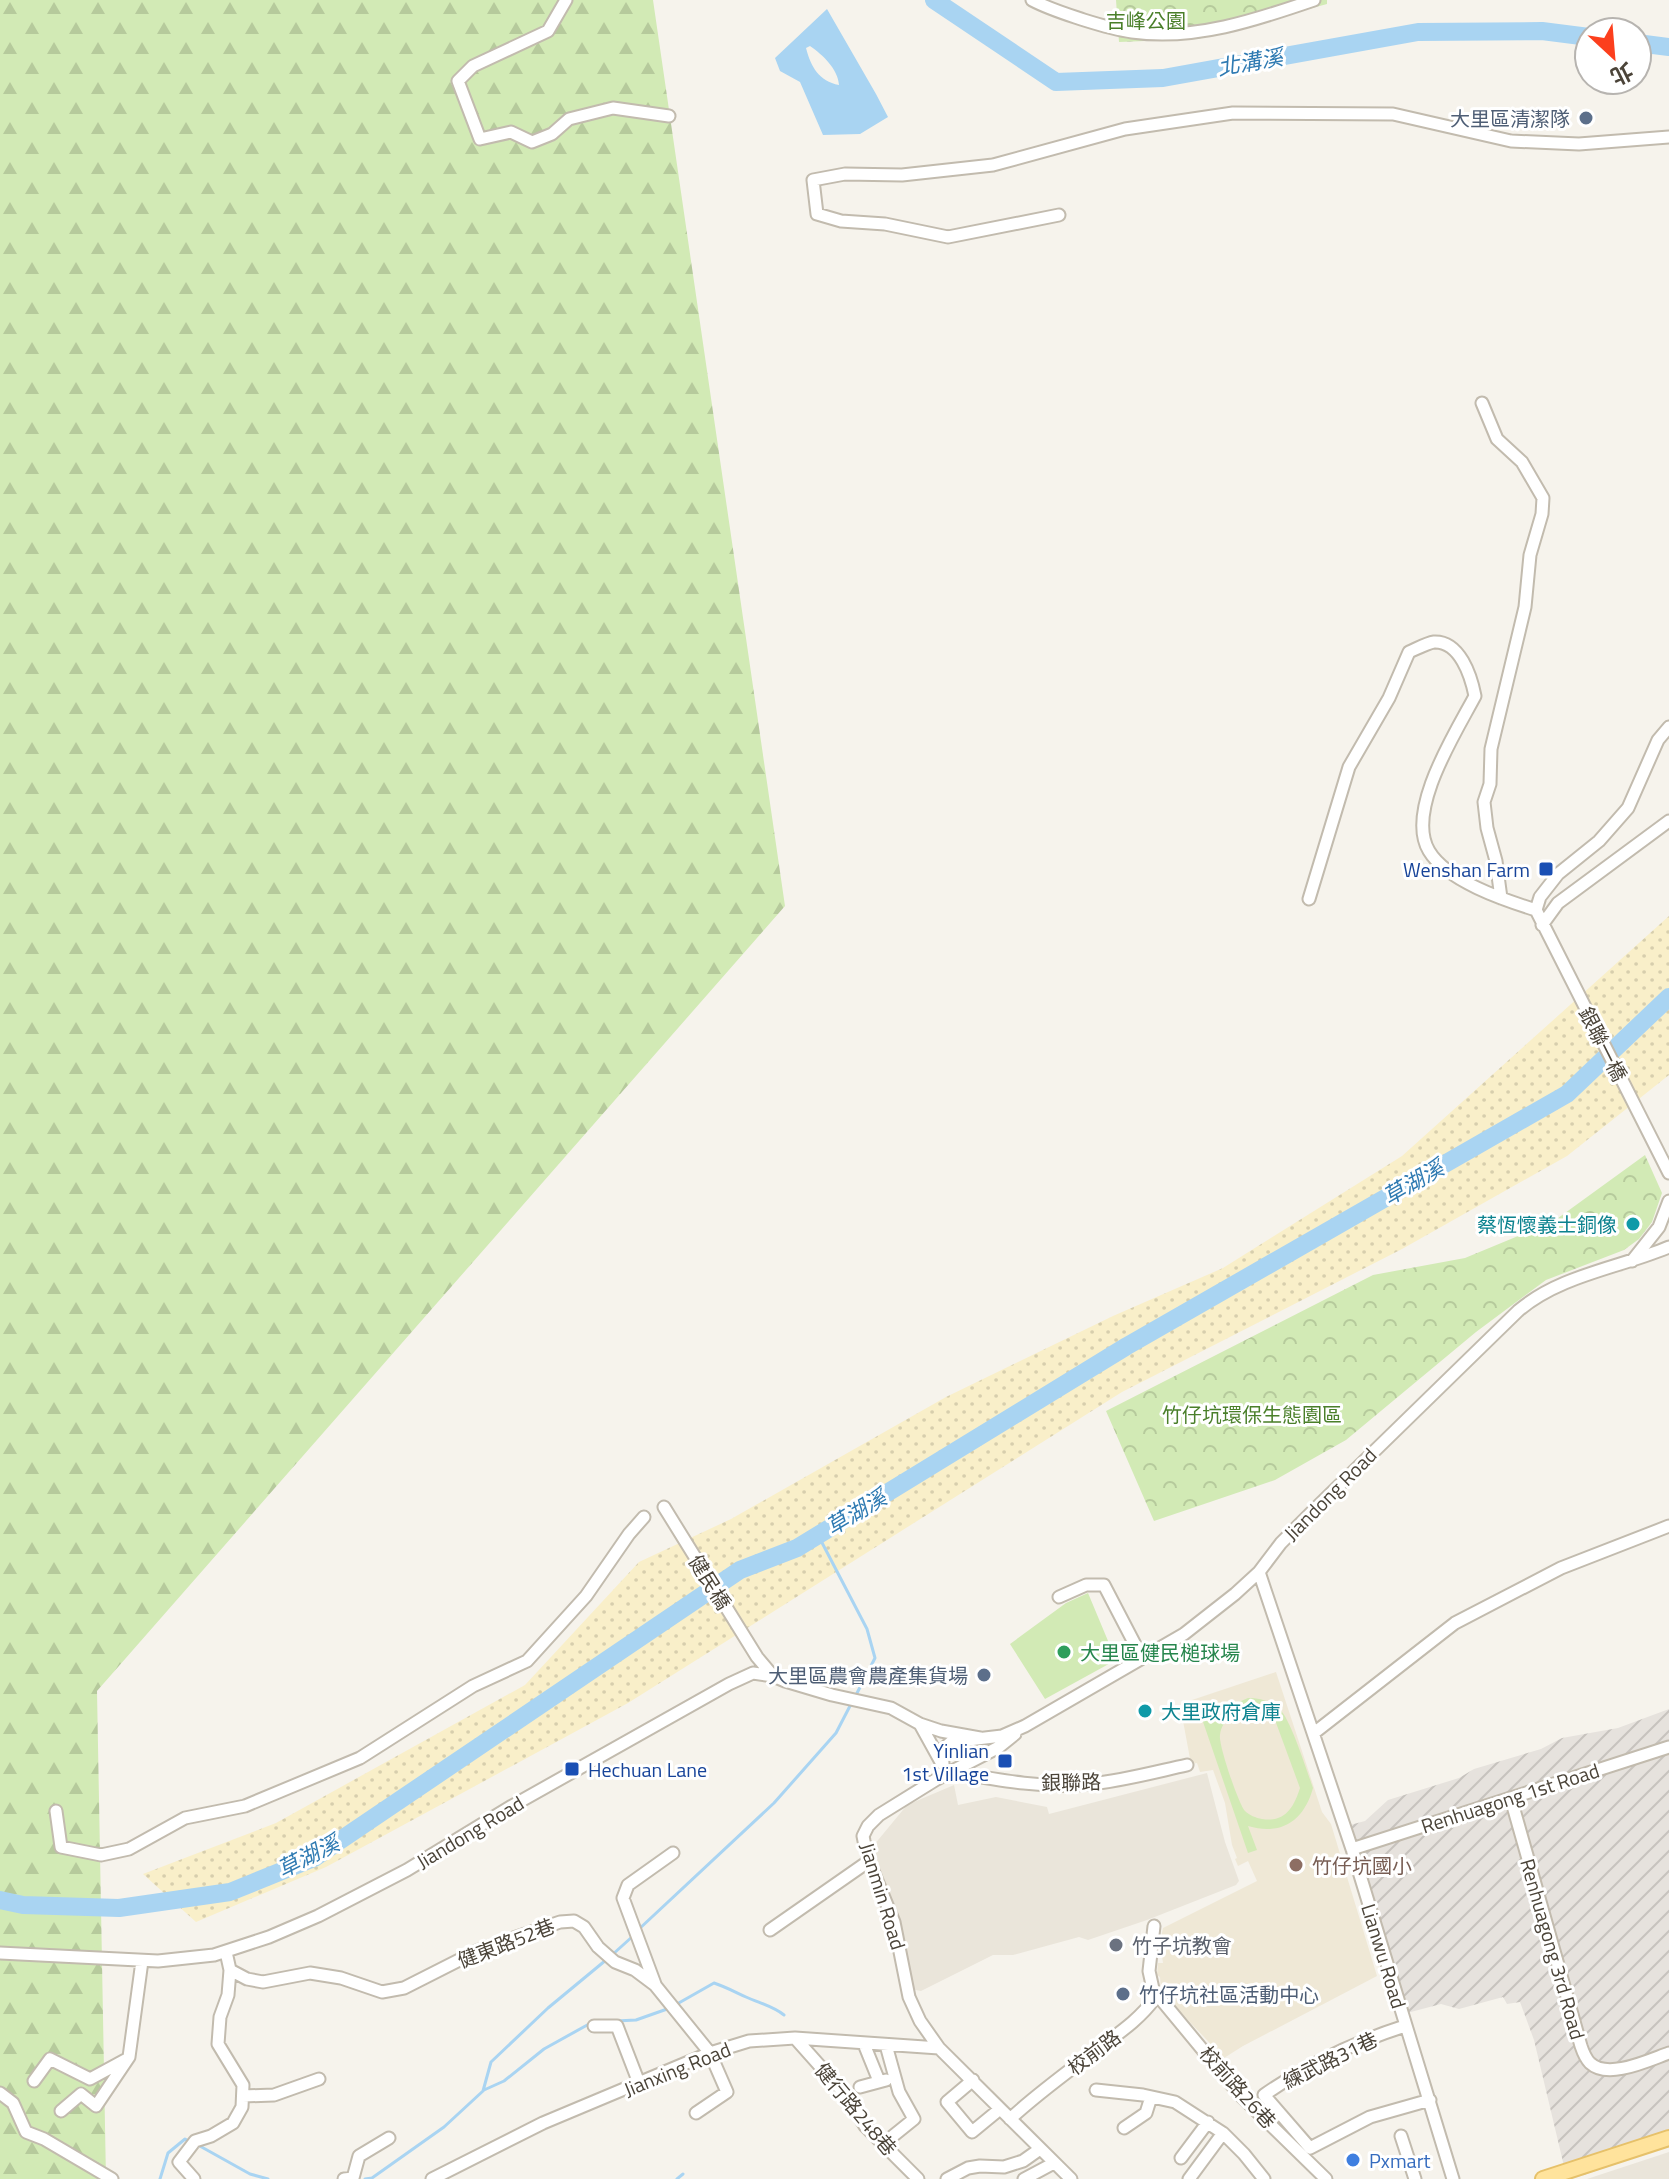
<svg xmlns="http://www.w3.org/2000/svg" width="1669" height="2179" viewBox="0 0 1669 2179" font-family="'Titillium Web','Noto Sans TC',sans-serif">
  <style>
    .residential { fill: #eae5da }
    .industrial { fill: url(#industrial-furrows) }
    .education { fill: #efe8d6 }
    .green { fill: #d2eab5; fill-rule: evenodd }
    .forest { fill: url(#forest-firs) }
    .sand { fill: url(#sand-dots) }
    .park { fill: url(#park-crowns) }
    .water { fill: #a9d4f2; fill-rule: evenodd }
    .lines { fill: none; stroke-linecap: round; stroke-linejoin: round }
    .stream { stroke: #a9d4f2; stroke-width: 3 }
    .river { stroke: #a9d4f2; stroke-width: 18 }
    .minor-casing { stroke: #c2bbae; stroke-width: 15 }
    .major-casing { stroke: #e6c16a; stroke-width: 18 }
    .minor { stroke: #fff; stroke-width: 11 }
    .major { stroke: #ffe39c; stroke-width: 14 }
    .service-dot { fill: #5c6f8a; stroke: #fff; stroke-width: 3 }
    .transit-dot { fill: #1a4fb4; stroke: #fff; stroke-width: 3 }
    .culture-dot { fill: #0f9aa8; stroke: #fff; stroke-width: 3 }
    .leisure-dot { fill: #2e9e5b; stroke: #fff; stroke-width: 3 }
    .education-dot { fill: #8d6e63; stroke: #fff; stroke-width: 3 }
    .worship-dot { fill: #6b7280; stroke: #fff; stroke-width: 3 }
    .shop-dot { fill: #3f7fe0; stroke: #fff; stroke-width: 3 }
    .labels { text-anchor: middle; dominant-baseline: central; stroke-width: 6; stroke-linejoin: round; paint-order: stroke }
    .park-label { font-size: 20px; fill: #4a7f2a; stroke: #fff }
    .service-label { font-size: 20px; fill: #4e5e75; stroke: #fff; text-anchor: end }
    .transit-label { font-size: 20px; fill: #164399; stroke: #fff; text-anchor: end }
    .street-label { font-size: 20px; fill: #4b4439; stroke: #fff }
    .culture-label { font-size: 20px; fill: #0d838f; stroke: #fff; text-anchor: end }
    .leisure-label { font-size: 20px; fill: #27864d; stroke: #fff; text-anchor: start }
    .education-label { font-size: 20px; fill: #785e54; stroke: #fff; text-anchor: start }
    .worship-label { font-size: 20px; fill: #5b616d; stroke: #fff; text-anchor: start }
    .shop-label { font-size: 20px; fill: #366cbe; stroke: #fff; text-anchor: start }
    .water-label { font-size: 22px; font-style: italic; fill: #2e7ab2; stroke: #fff }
  </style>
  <defs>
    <pattern id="industrial-furrows" width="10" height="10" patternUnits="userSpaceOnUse" patternTransform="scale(2)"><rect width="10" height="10" fill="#e6e2dd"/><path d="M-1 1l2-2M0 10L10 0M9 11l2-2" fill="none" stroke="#c7c3be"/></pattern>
    <pattern id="forest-firs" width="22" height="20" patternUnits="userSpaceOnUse" patternTransform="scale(2)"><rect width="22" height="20" fill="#d2eab5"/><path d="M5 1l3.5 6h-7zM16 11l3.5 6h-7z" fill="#b6ca9c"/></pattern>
    <pattern id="sand-dots" width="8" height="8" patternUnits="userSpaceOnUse" patternTransform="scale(2)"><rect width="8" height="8" fill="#f9efc9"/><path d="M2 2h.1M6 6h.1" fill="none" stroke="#d7cead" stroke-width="1.8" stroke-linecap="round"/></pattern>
    <pattern id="park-crowns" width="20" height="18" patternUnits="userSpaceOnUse" patternTransform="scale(2)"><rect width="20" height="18" fill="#d2eab5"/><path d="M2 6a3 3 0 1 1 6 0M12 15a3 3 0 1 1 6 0" fill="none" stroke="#b6ca9c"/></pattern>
  </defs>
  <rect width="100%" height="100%" fill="#f6f3ec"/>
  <path class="residential" d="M1207,1773L1225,1842L1239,1881L1236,1885L1147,1920L1088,1940L1079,1937L1013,1955H993L921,1991L911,1989L879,1871L874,1845L907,1805L954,1785L958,1805L996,1797L1047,1807L1049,1814Z
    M1669,2152V2179H1587Z"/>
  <path class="industrial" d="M1669,1709V2146L1572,2179H1565L1563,2162L1534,2040L1520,2002L1507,2004L1503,1997L1459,2009L1441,2004L1407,2013L1350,1825L1365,1821L1388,1800L1459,1778L1474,1769L1541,1749L1562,1738L1618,1728Z"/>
  <path class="education" d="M1276,1672L1322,1812L1331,1824L1377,1976L1243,2046L1224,2058L1165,1996L1161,1989L1160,1977L1157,1975L1158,1963H1163L1160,1942L1163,1928L1257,1881L1248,1861L1238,1866L1235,1859L1237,1858L1232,1845L1225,1803L1213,1770L1200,1772L1197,1763L1191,1764L1181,1710L1183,1703Z"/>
  <path class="green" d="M1088,1593L1116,1660L1045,1699L1010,1644L1066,1603Z
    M1248,1698C1261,1698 1274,1702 1282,1712C1292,1724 1307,1771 1313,1788C1304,1821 1281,1836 1248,1826L1257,1850L1248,1853L1201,1716L1209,1712L1213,1723L1225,1708ZM1250,1706L1268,1714L1275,1720L1300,1788C1294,1807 1285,1823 1262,1819C1256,1818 1249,1815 1245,1811C1239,1805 1218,1744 1220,1735C1222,1719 1236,1711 1250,1706Z"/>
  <path class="forest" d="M0,0H653L785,906L97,1691L106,2179H0Z"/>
  <path class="sand" d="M1669,916V1075L1567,1156L1402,1249L1122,1392L628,1703L326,1867L196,1922L143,1874L276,1823L525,1685L639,1562L731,1519L946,1397L1113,1316L1223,1268L1402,1156Z"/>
  <path class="park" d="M1116,0H1327V4L1198,39L1119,42Z
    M1645,1155L1662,1193L1652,1222L1639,1239L1624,1250L1546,1280L1476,1332L1346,1440L1275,1480L1154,1521L1106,1411L1373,1275L1465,1258L1554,1221Z"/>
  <path class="water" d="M827,9L876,94L888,117L860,134L823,135L800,82L780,71L775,58ZM810,46C823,55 838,69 839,85C819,81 811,67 806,48Z"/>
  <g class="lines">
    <path class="stream" d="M818,1535L867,1629L875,1658L855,1697
      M638,1930L774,1803L836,1733L851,1704
      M612,1955L633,1936
      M677,2004L714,1983C726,1987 735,1992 746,1997C759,2003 773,2006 784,2015
      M616,2021L636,2020L670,2008
      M484,2090L504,2081L544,2049L589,2024
      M198,2145L250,2174L268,2179
      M160,2179L168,2153L185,2139L191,2142
      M365,2179L372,2178L444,2127L483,2091L491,2062L548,2008L606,1960
      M677,2179L683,2174"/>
    <path class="river" d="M934,0L1056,82L1163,78L1418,32L1542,31L1589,37
      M1637,43L1669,47
      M0,1900L23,1905L119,1908L230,1892L314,1858L740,1570L797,1548L1127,1346L1567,1094L1669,997"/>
    <g class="minor-casing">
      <path id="minor" d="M566,0L548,31L473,66L458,81L480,139L511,132L532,142L552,134L569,119L613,108L669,116
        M1032,0C1049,9 1066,14 1084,20C1100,25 1117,30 1132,32C1194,41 1256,20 1314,0
        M1059,215L948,237L885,224L841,221L817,214L813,180L845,174L902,175L993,165L1125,129L1233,113L1393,114L1511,141L1579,144L1669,137
        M1482,403L1497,439L1522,462L1543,498L1542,514L1530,555L1525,607L1491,749L1490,784L1484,802L1487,828L1496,861L1501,898
        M1669,727L1658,740L1628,808L1599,841L1558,874L1540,897L1536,910L1669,1173
        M1309,899L1349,767L1389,698L1409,652C1416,649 1427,643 1434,642C1460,641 1471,676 1475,696C1456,732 1405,811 1429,851C1447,881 1504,900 1536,910
        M1542,925L1558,903L1669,821
        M1632,1261L1659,1227L1669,1201
        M664,1507L757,1657L773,1676
        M1259,1572L1352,1849L1453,2179
        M1059,1597L1086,1585H1104L1142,1658
        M920,1724L941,1762
        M1314,1733L1455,1623L1561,1568L1669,1526
        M1015,1734L999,1747L937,1779L879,1815L868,1826L863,1836L864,1841L869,1861L894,1922L909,1997L920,2021L939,2048L1071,2179
        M943,1764L942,1750L951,1742L1002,1736L1025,1726L1184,1634L1235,1594L1259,1572L1281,1543L1315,1509L1518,1311C1560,1275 1619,1268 1669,1247
        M954,1772C998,1780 1045,1789 1090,1784C1122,1781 1155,1772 1187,1765
        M1511,1799L1581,2046C1583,2052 1586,2059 1590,2063C1608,2080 1649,2060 1669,2053
        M56,1811L61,1847L101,1855L129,1849L185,1818L245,1806L360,1758L473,1686L527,1661L586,1596L629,1534L644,1517
        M1352,1849L1669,1747
        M770,1930L869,1861
        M0,1953L158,1961L214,1955L269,1937L318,1916L407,1870L512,1806L729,1684L753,1673L773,1676L785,1681L832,1695L891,1708L920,1724L941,1731L980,1738
        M230,1970L247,1979L263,1982L310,1973L341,1978L382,1992L404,1988L479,1950L560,1922L574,1921L584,1927L598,1947L615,1962L635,1970L655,1985L710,2053L727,2092L696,2113
        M655,1984L623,1898L628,1885L673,1853
        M1154,1994L1159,1997L1240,2095L1326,2179
        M594,2026H617L639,2083
        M1405,2026C1355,2042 1308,2064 1264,2095L1310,2148L1370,2117L1430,2100
        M795,2038L844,2093L865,2126L918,2179
        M864,2044L879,2081
        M973,2080L947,2102L972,2132L1000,2109
        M34,2081L50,2059L90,2079L125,2060
        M860,2087L886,2080
        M1096,2090L1143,2095L1175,2102L1223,2133L1244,2154L1264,2179
        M0,2093L13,2103L26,2132L44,2139L112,2179
        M243,2096L274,2095L319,2079
        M61,2111L81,2094L96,2106L129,2057L142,1961
        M1010,2119C1038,2093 1069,2071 1099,2048C1119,2033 1140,2019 1155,1998L1149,1971L1154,1926
        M1124,2128L1146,2113L1151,2097
        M1401,2136L1415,2179
        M883,2144L914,2119L899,2092L886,2045
        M1181,2158L1208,2122
        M194,2179L179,2162L195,2141L211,2136L233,2123L242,2107L243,2085L218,2044L220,2017L228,1995L230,1970L226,1952
        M344,2179L353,2178L359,2156L389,2138
        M432,2179L543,2123L710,2053L749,2041L795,2038L939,2048
        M947,2179L968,2168L980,2166L1004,2167L1023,2161L1040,2149
        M1024,2179L1054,2163
        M1189,2179L1223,2133"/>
    </g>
    <g class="major-casing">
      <path id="major" d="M1543,2179L1669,2138"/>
    </g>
    <use href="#minor" class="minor"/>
    <use href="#major" class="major"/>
  </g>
  <g class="service-dot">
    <circle cx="1586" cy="118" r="8"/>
    <circle cx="984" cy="1675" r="8"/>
    <circle cx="1123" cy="1994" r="8"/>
  </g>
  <g class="transit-dot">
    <rect x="1538" y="861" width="16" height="16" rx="4"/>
    <rect x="997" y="1753" width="16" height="16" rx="4"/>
    <rect x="564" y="1761" width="16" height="16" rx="4"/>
  </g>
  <g class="culture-dot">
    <circle cx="1633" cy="1224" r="8"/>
    <circle cx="1145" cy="1711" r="8"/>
  </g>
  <circle class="leisure-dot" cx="1064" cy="1652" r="8"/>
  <circle class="education-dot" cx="1296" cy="1865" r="8"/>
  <circle class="worship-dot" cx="1116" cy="1945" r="8"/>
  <circle class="shop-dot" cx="1353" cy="2160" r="8"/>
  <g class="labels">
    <g class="park-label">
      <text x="1146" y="20">吉峰公園</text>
      <text x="1252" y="1414">竹仔坑環保生態園區</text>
    </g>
    <g class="service-label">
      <text x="1570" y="118">大里區清潔隊</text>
      <text x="968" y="1675">大里區農會農產集貨場</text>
      <text x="1139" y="1994" text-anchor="start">竹仔坑社區活動中心</text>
    </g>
    <g class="transit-label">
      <text x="1530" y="869">Wenshan Farm</text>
      <text x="989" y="1750">Yinlian<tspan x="989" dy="23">1st Village</tspan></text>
      <text x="588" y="1769" text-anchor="start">Hechuan Lane</text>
    </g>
    <g class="street-label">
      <text transform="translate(1603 1044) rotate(63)">銀聯一橋</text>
      <text transform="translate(1330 1494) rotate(-45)">Jiandong Road</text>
      <text transform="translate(710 1582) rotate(58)">健民橋</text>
      <text transform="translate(1071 1782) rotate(-1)">銀聯路</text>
      <text transform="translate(1510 1798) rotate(-18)">Renhuagong 1st Road</text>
      <text transform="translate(470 1832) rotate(-31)">Jiandong Road</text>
      <text transform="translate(883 1896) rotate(73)">Jianmin Road</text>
      <text transform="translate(506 1943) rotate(-21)">健東路52巷</text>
      <text transform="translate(1553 1949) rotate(74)">Renhuagong 3rd Road</text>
      <text transform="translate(1384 1956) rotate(73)">Lianwu Road</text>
      <text transform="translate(1094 2052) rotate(-37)">校前路</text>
      <text transform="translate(1330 2060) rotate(-26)">練武路31巷</text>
      <text transform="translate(677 2069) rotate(-22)">Jianxing Road</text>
      <text transform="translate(1238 2087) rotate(48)">校前路26巷</text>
      <text transform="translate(856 2109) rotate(50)">健行路248巷</text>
    </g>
    <g class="culture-label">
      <text x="1617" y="1224">蔡恆懷義士銅像</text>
      <text x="1161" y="1711" text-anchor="start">大里政府倉庫</text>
    </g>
    <g class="leisure-label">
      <text x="1080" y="1652">大里區健民槌球場</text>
    </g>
    <g class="education-label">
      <text x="1312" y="1865">竹仔坑國小</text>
    </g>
    <g class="worship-label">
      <text x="1132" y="1945">竹子坑教會</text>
    </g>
    <g class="shop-label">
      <text x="1369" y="2160">Pxmart</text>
    </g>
    <g class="water-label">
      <text transform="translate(1250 62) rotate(-10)">北溝溪</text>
      <text transform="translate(1413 1182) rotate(-30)">草湖溪</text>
      <text transform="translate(856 1512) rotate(-31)">草湖溪</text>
      <text transform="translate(308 1856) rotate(-27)">草湖溪</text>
    </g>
  </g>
  <g transform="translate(1613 56) rotate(154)"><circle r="38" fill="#ffffff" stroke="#b7b4b0" stroke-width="2"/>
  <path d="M0-6L14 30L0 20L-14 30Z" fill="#fc3f1d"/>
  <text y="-12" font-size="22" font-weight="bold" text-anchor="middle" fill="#4b4439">北</text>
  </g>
</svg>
